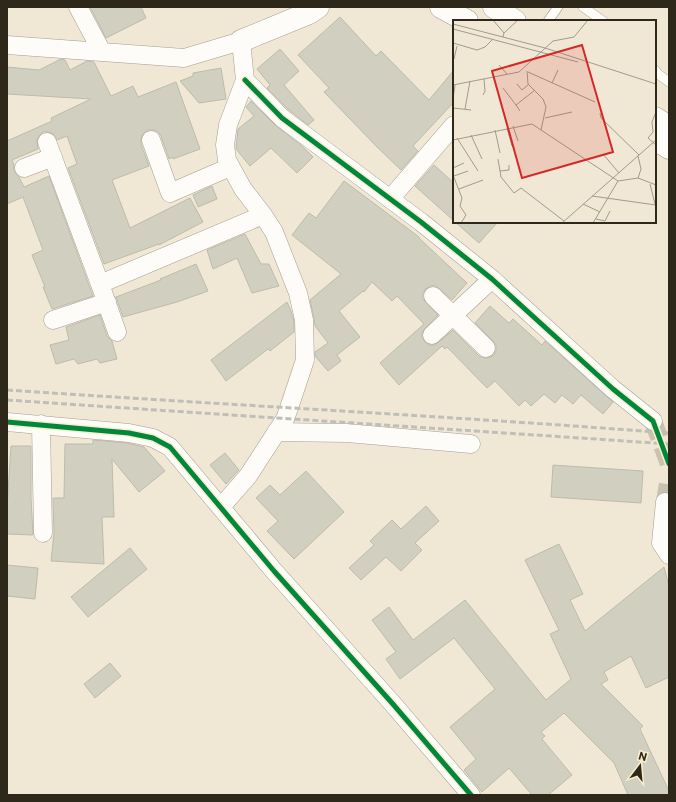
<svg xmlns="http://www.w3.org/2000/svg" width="676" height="802" viewBox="0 0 676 802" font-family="Commissioner,sans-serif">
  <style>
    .building { fill: #d1cfc0; stroke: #bebbad }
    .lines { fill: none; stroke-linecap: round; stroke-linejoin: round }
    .street-tunnel { stroke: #c9c2b0; stroke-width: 18; stroke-dasharray: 18 9; stroke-linecap: butt }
    .lane-casing { stroke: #a59e90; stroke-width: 10 }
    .street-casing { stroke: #a59e90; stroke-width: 19 }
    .secondary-casing { stroke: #a59e90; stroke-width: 23 }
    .lane { stroke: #fdfcf9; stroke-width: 9 }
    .street { stroke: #fdfcf9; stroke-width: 18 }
    .secondary { stroke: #fdfcf9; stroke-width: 22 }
    .rail { stroke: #c0beb9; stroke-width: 3; stroke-dasharray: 6 3; stroke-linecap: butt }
    .cycleway-casing { stroke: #fbedca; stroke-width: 8 }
    .cycleway { stroke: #00873e; stroke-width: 5 }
    .inset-road { fill: none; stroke: #a29b8b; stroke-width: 1 }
    .view { fill: #d62828; fill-opacity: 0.15; stroke: #d62828; stroke-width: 2 }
    .inset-edge { fill: none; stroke: #2e281b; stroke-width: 2 }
  </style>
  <rect width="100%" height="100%" fill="#f0e8d5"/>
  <path class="building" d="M90,7H141L146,18L106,38Z
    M340,17L376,56L381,51L429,100L454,70V102L413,146L418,151L401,170L377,147L324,92L329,88L298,55Z
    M280,49L299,71L284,85L314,120L308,125L289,110L267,88L270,85L257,69Z
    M61,59L65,60L70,70L87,61L94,62L111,96L133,86L138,97L176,82L200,149L173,159V157L169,159L161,136L158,132L153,130H148L143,134L141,139V144L149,166L112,180L130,228L190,198L203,222L159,245V244L104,264L68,168L77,164L67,136L57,140L53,134L48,132H43L39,136L37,140L38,149L12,160L14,165V171L19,177L24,187L49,176L93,296L52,309L43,287H45L32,255L43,250L23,197L7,204V141L52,121L51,118L91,99L7,94V67L39,70Z
    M221,68L226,99L199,103L180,81L193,76V73Z
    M251,101L275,125L302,146L313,157L297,173L271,148L250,166L236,149L238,129L254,116L246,107Z
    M434,165L454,183V221L415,186Z
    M344,181L419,237V238L467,283L452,300L436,286H431L425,289L423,294V299L438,315L422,332V337L425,342L429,345H435L453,330L479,356L484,358H489L494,355L496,351V345L493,341L475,323L490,306L509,323L513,319L542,345L545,341L613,402L603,414L581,395L573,404L562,395L555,403L544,394L531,406L525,400L519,406L495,381L487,388L447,347L445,349L442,346L399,385L380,363L424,324L397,296L392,301L372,282L364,292L363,291L339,311L360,337L337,355L341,361L328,371L315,356V352L328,343L315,326L314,318L310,300L341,274L292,235L309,213L316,218Z
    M212,186L217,199L198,207L193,195Z
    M455,222H498L479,243Z
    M245,234L261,264H269L279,286L252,293L237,258L213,269L207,250Z
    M196,264L208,291L177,302L123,317L116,297L161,280L160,279Z
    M287,302L291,311L294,321V332L270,351L268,349L226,381L211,360Z
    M100,315L107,336L112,341L117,359L100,363L97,359L78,364L74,359L56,364L50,345L69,340L66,327Z
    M93,440L127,443L144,447L165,471L139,492L112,459L114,517H102L104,564L51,561L54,533L53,498H64L65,444H93Z
    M11,446H31V498L33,535L7,534V508Z
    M225,453L239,470L226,484L210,465Z
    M553,465L643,471L641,503L551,497Z
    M306,471L344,512L294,559L267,531L278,521L256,498L270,485L280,495Z
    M426,506L439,521L415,543L422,550L401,571L386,557L361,580L349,568L374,545L370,541L392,520L401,529Z
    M559,544L583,594L570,600L585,631L664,567L669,586V677L646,688L631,656L604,672L608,680L601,684L643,726L640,729L669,791V795H628L614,763L564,713L541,732L545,736L542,739L572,775L548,795H532L509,768L482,792L464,770L476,759L450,727L495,689L454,638L400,679L386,659L396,652L372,620L389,607L413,640L465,600L546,700L571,679L550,634L559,630L525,560Z
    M130,548L147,569L88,617L71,597Z
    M7,565L38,568L35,599L7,596Z
    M110,663L121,676L95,698L84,684Z"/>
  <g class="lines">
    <path class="street-tunnel" d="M653,421L669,464
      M665,502L669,477"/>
    <g class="lane-casing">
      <path id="lane" d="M583,7L603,21
        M548,21L558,7
        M655,70L658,74L669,82"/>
    </g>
    <g class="street-casing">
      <path id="street" d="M78,7L102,52
        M7,45L184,58L241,41L245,80L228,125L225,145L227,160L243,189L263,215L274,232L298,293L304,320L305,360L289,408L285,419L248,476L221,507
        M245,80L282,118L421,222L492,279L613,389L653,421
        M151,140L170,193L230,167
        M47,142L100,284
        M24,168L53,157
        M390,199L454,125
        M433,296L486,348
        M53,320L107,302
        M117,332L100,284L263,215
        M432,335L492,279
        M7,422L129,433L153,438L170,447L274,571L392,703L471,795
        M41,424L43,533
        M276,432L347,433L471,444
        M665,502L661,543L669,555"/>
    </g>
    <g class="secondary-casing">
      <path id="secondary" d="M441,7L467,21
        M494,7L515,21
        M241,41L309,13L318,7
        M655,118L669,127
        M655,139L669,148"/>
    </g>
    <use href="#lane" class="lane"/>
    <use href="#street" class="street"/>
    <use href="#secondary" class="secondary"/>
    <path class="rail" d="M7,390C228,405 448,416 669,433
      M7,400C228,415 448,429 669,444"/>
    <g class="cycleway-casing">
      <path id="cycleway" d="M245,80L282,118L421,222L492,279L613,389L653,421L669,464
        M7,422L129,433L153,438L170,447L274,571L392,703L471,795"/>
    </g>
    <use href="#cycleway" class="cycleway"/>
  </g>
  <g transform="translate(453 20)">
    <rect width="203" height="203" fill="#f0e8d5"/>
    <path class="inset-road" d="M40,0L51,13L50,17M0,4L92,28L203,64M0,9L125,42M51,13L65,0M0,23L24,30L32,27L40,19M1,39L4,26M46,45L54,54M74,51L75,64L90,79L93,87L88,110M75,52L142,82M99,63L105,50M64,64L69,70L76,64M0,65L66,52L100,21L121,17L135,0M50,68L63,85M30,75L32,71L31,59M0,79L2,65M0,88L18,90M12,89L17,61M67,91L63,85L82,70M203,92L199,102L200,112L195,118L203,125M147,93L148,98L186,135M92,98L119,92M60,106L65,121M54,108L59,126M42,110L47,133M18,115L29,139M4,118L25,151M0,120L79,104L165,161M150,134L166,153M185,136L188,149L185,158M45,139L48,157L61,173L68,168L111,201M0,148L11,143M47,151L56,150V145M0,155L9,178L7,186L13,195L8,203M1,156L15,151M197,164L202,184M6,169L30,160M139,176L203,185M130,184L147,192M143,199L152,201L157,191M109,203L203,120M140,203L165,161L185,158L203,165"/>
    <path class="view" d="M129,25L160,132L69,158L39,51Z"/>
    <rect width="203" height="203" class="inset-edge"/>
  </g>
  <rect width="676" height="802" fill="none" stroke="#2e281b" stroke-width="16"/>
  <g transform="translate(640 766) rotate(16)" stroke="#fbedca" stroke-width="3" paint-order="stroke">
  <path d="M0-3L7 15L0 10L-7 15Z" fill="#2e281b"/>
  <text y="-6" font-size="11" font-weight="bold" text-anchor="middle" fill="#2e281b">N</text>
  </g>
</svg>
